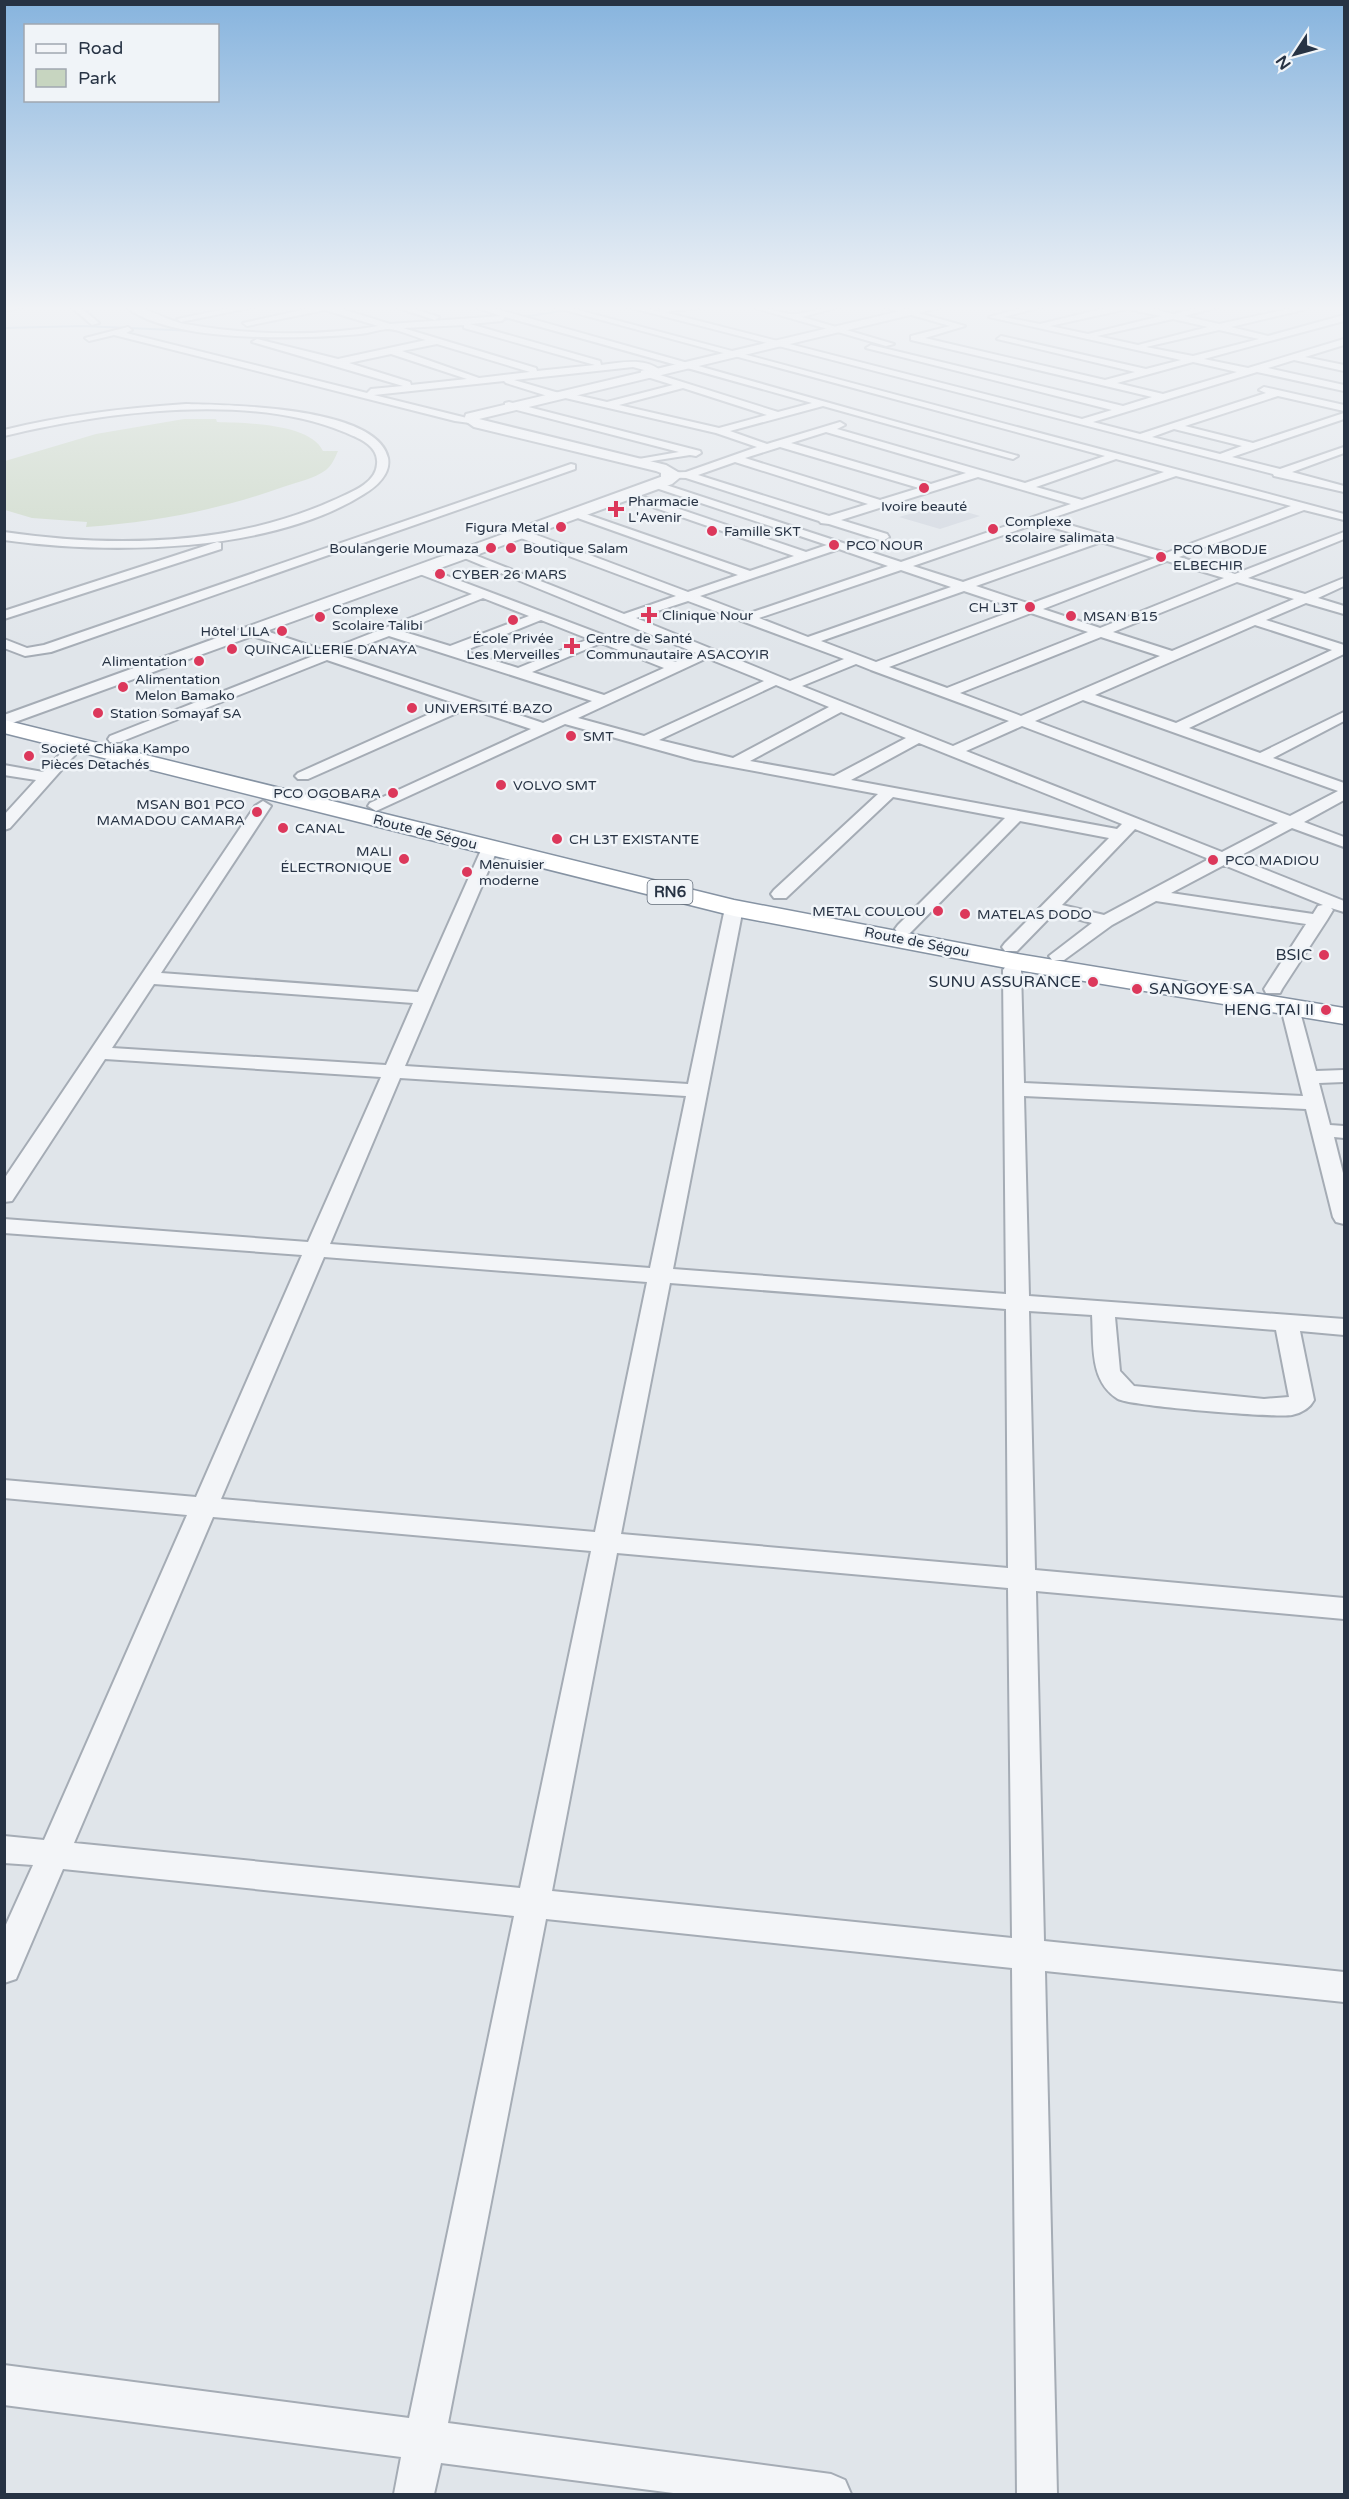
<svg xmlns="http://www.w3.org/2000/svg" width="1349" height="2499" viewBox="0 0 1349 2499" font-family="'Varela Round',sans-serif">
  <style>
    .built { fill: #ced4dd }
    .green { fill: #c7d5c0 }
    .lines { fill: none; stroke-linecap: round; stroke-linejoin: round }
    .stream { stroke: #97b5ce; stroke-width: 2 }
    .minor-casing { stroke: #a5acb5; stroke-width: 4 }
    .tertiary-casing { stroke: #a5acb5; stroke-width: 4 }
    .trunk-casing { stroke: #8693a3; stroke-width: 3 }
    .minor { fill: #f3f5f8; fill-rule: evenodd }
    .tertiary { fill: #f3f5f8; fill-rule: evenodd }
    .trunk { fill: #fff; fill-rule: evenodd }
    .poi-dot { fill: #dc385b; stroke: #f0f4f8; stroke-width: 2 }
    .labels { text-anchor: middle; dominant-baseline: central; stroke-width: 5; stroke-linejoin: round; paint-order: stroke }
    .far-poi-label { font-size: 14px; fill: #273344; stroke: #f0f4f8; text-anchor: start }
    .far-street-label { font-size: 14px; fill: #273344; stroke: #f0f4f8 }
    .shield { fill: #f0f4f8; stroke: #636d7a; stroke-width: 1.5 }
    .shield-label { font-size: 15px; font-weight: bold; fill: #273344 }
    .poi-label { font-size: 16px; fill: #273344; stroke: #f0f4f8; text-anchor: end }
  </style>
  <rect width="100%" height="100%" fill="#e0e5ea"/>
  <path class="built" d="M942,505L980,516L940,529L899,517Z"/>
  <path class="green" d="M184,419H216L217,422C244,423 310,423 323,451H338C335,458 332,465 326,470C314,479 297,482 283,487C219,510 155,522 86,527L87,522L32,518L5,510V461L96,434Z"/>
  <g class="lines">
    <path class="stream" d="M497,321L600,305
      M4,328L83,326L195,331"/>
    <g class="minor-casing">
      <path id="minor" d="M4,305H34L4,311Z
        M69,305H78L99,323L92,325Z
        M124,305C144,305 164,320 185,324C246,335 316,337 378,326L325,310L247,326L243,323L316,307L315,305H329L390,324L501,316L469,305H482L1018,456L1013,459L1009,458L823,406L730,431L767,444L840,422L845,425L837,429L1025,483L1105,456L546,305H559L1344,514V520L1304,510L1179,557L1235,574L1344,532V539L1248,578L1305,594L1344,578V586L1318,598L1344,606V614L1306,603L1266,620L1344,645V654L1189,728L1260,753L1344,712V721L1273,758L1344,783V800L1304,822L1344,837V847L1292,828L1236,858L1344,901V912L1331,908L1333,910L1327,920L1282,989L1280,993H1266L1264,989L1306,924L1156,901L1112,925L1064,960H1052L1049,956L1092,923L1054,913L1017,951H1005L1002,947L1005,943L1109,838L1020,821L910,933H898L895,929L898,925L1005,818L893,797L786,898H774L771,894L774,890L878,794L695,760L565,724L376,811L368,806L370,803L531,729L468,708L308,779H298L295,776L298,773L454,703L327,660L120,742H110L108,739L110,736L313,656L247,634L245,631L247,628H257L326,651L472,594L417,573L415,570L421,566L675,662L696,653L457,555L459,552H467L624,614L676,596L518,537V531H526L688,592L738,575L572,516V512H580L750,571L794,556L624,497V493H632L806,552L827,545L653,487V483L657,482L901,562L1071,504L978,477L841,520L887,534L889,537L883,541L829,524L821,523L819,521L686,478L661,477V473L686,472L757,447L716,433L561,397L554,398L506,383L504,381L374,395L475,420L470,423L455,421L114,335L89,341L85,338L128,327L132,330L126,333L367,393L371,389L403,386L252,342L257,339L338,359L426,340C414,337 399,329 387,329C378,330 369,333 360,334C304,339 166,344 124,305ZM505,317L812,403L778,412L644,370L641,371V375L673,385L607,402L563,392L559,393L514,380L633,367L655,373L660,370C643,357 620,363 601,365L600,361L470,324L502,321ZM464,325V328L595,365L537,371L536,368L403,328ZM437,344L530,372L479,378L402,351ZM391,354L467,379L411,385L410,382L349,363ZM683,388L767,415L719,428L619,405ZM826,432L966,473L931,484L791,443ZM780,447L919,488L880,500L745,458ZM1116,459L1164,472L1082,500L1036,487ZM735,462L868,504L829,516L698,475ZM1176,476L1291,506L1166,553L1049,519ZM1038,523L1089,538L963,582L913,566ZM1101,542L1155,558L1030,604L976,586ZM839,549L888,566L747,614L700,596ZM1167,561L1224,578L1100,628L1043,609ZM901,570L951,587L808,637L759,618ZM1237,582L1294,599L1172,651L1113,632ZM964,591L1018,609L876,662L821,641ZM483,598L529,616L450,646L401,631ZM688,601L844,659L790,681L636,618ZM1031,613L1088,632L947,688L889,667ZM541,620L589,639L518,668L464,651ZM1255,625L1332,650L1176,723L1095,695ZM389,636L592,701L543,723L339,655ZM1101,637L1160,656L1021,716L960,693ZM601,643L664,668L604,695L532,672ZM707,658L764,681L644,736L578,718ZM856,664L871,670L1009,721L953,746L802,686ZM776,685L829,707L733,758L659,740ZM1083,700L1338,791L1290,816L1035,721ZM841,712L906,738L834,776L750,761ZM1022,726L1278,823L1222,852L966,751ZM919,743L1122,824L1117,829L851,780ZM1135,829L1209,859L1104,915L1062,905ZM1224,865L1323,905L1318,906L1313,914L1171,893Z
        M245,305H263L181,322L177,319Z
        M389,305H402L439,317L435,320Z
        M620,305H634L660,312V308L663,307L704,305L700,308L664,312L1082,419L1112,410L866,348L871,345L1123,406L1152,397L911,340V336L950,326L877,305H890L965,326L925,338L1105,380L1135,372L997,339L1001,336L1146,369L1181,360L989,317L1034,305H1049L1004,317L1040,324L1118,305H1137L1173,314L1212,305H1227L1184,316L1219,324L1307,305V309L1231,327L1268,336L1344,315V321L1204,359L1248,368L1344,339V345L1305,357L1344,365V371L1294,360L1268,368L1344,385V391L1257,372L1093,422L1140,434L1266,393L1259,390L1264,387L1344,405V411L1278,396L1185,426L1253,443L1344,413V419L1232,457L1280,469L1344,447V453L1292,472L1344,486V492L1274,476L1273,474ZM1127,309L1161,316L1088,334L1050,326ZM1173,319L1208,327L1138,345L1097,336ZM1219,330L1259,339L1193,356L1146,347ZM1193,362L1237,372L1163,394L1117,383ZM1174,429L1242,446L1220,454L1152,437Z
        M745,305C761,305 775,312 791,314C805,315 828,305 846,305L802,317L894,344L886,346Z
        M509,402L700,451L701,453L696,456L690,455L633,464V460L679,452L505,407V403Z
        M186,404C226,405 377,406 388,458C391,474 376,487 364,494C271,553 111,555 4,540V532C113,548 233,546 334,500C349,493 376,484 377,464C379,445 358,438 344,432C249,392 103,412 4,436V430C64,415 124,408 186,404Z
        M571,464L575,465V469L51,652L25,656L4,648V639L27,648L44,645Z
        M217,542L221,543V549L4,619V611Z
        M67,750L72,752L75,755L72,758L10,828L4,830V815L36,780L4,775V765L43,772L62,752Z
        M263,801L271,806L161,973L418,992L482,848L490,843L498,848L405,1066L688,1084L725,908L728,904H740L743,908L673,1269L1006,1294L1003,970L1006,966H1018L1021,970L1024,1083L1303,1096L1281,1008L1283,1004H1297L1299,1008L1316,1071L1344,1070V1082L1319,1083L1330,1125L1344,1126V1138L1334,1137L1344,1177V1224L1336,1222L1333,1217L1306,1109L1024,1096L1029,1296L1344,1319V1335L1300,1331L1314,1400C1310,1408 1301,1413 1292,1415C1276,1418 1131,1406 1118,1399C1089,1381 1094,1345 1092,1315L1029,1311L1035,1570L1344,1598V1619L1036,1591L1044,1941L1344,1972V2002L1045,1971L1057,2494H1017L1012,1968L546,1919L448,2423L831,2474L845,2480L851,2494H681L441,2463L434,2494H394L401,2457L4,2405V2365L409,2418L514,1916L63,1869L16,1979L4,1983V1929L33,1865L4,1863V1836L44,1840L187,1515L4,1498V1480L196,1497L302,1255L4,1233V1219L308,1242L381,1077L105,1059L12,1201L4,1202V1179L255,806ZM154,984L413,1003L386,1065L112,1048ZM400,1078L686,1096L650,1268L330,1244ZM324,1257L647,1282L595,1532L221,1499ZM670,1283L1006,1309L1008,1568L621,1534ZM1115,1317L1276,1330L1289,1397L1264,1399L1134,1386L1120,1371ZM213,1517L591,1551L520,1888L74,1843ZM617,1553L1008,1588L1012,1938L552,1891Z"/>
    </g>
    <g class="tertiary-casing">
      <path id="tertiary" d="M926,305H944L939,308L479,419L666,465L683,475L672,484L4,726V715L666,475L656,471L474,427L464,420L466,414Z"/>
    </g>
    <g class="trunk-casing">
      <path id="trunk" d="M4,720L734,900L1012,953L1344,1008V1024L1012,969L734,916L4,733Z"/>
    </g>
    <use href="#minor" class="minor"/>
    <use href="#tertiary" class="tertiary"/>
    <use href="#trunk" class="trunk"/>
  </g>
  <linearGradient id="sky" x2="0" y2="1"><stop stop-color="#87b4de"/><stop offset="0.47" stop-color="#f1f3f6"/><stop offset="1" stop-color="#f1f3f6" stop-opacity="0"/></linearGradient>
  <rect width="1349" height="655" fill="url(#sky)"/>
  <g class="poi-dot">
    <circle cx="924" cy="488" r="6"/>
    <path d="M613 500h6v6h6v6h-6v6h-6v-6h-6v-6h6z"/>
    <circle cx="561" cy="527" r="6"/>
    <circle cx="993" cy="529" r="6"/>
    <circle cx="712" cy="531" r="6"/>
    <circle cx="834" cy="545" r="6"/>
    <circle cx="491" cy="548" r="6"/>
    <circle cx="511" cy="548" r="6"/>
    <circle cx="1161" cy="557" r="6"/>
    <circle cx="440" cy="574" r="6"/>
    <circle cx="1030" cy="607" r="6"/>
    <path d="M646 606h6v6h6v6h-6v6h-6v-6h-6v-6h6z"/>
    <circle cx="1071" cy="616" r="6"/>
    <circle cx="320" cy="617" r="6"/>
    <circle cx="513" cy="620" r="6"/>
    <circle cx="282" cy="631" r="6"/>
    <path d="M569 637h6v6h6v6h-6v6h-6v-6h-6v-6h6z"/>
    <circle cx="232" cy="649" r="6"/>
    <circle cx="199" cy="661" r="6"/>
    <circle cx="123" cy="687" r="6"/>
    <circle cx="412" cy="708" r="6"/>
    <circle cx="98" cy="713" r="6"/>
    <circle cx="571" cy="736" r="6"/>
    <circle cx="29" cy="756" r="6"/>
    <circle cx="501" cy="785" r="6"/>
    <circle cx="393" cy="793" r="6"/>
    <circle cx="257" cy="812" r="6"/>
    <circle cx="283" cy="828" r="6"/>
    <circle cx="557" cy="839" r="6"/>
    <circle cx="404" cy="859" r="6"/>
    <circle cx="1213" cy="860" r="6"/>
    <circle cx="467" cy="872" r="6"/>
    <circle cx="938" cy="911" r="6"/>
    <circle cx="965" cy="914" r="6"/>
    <circle cx="1324" cy="955" r="6"/>
    <circle cx="1093" cy="982" r="6"/>
    <circle cx="1137" cy="989" r="6"/>
    <circle cx="1326" cy="1010" r="6"/>
  </g>
  <g class="labels">
    <g class="far-poi-label">
      <text x="628" y="501">Pharmacie<tspan x="628" dy="16">L'Avenir</tspan></text>
      <text x="924" y="506" text-anchor="middle">Ivoire beauté</text>
      <text x="1005" y="521">Complexe<tspan x="1005" dy="16">scolaire salimata</tspan></text>
      <text x="549" y="527" text-anchor="end">Figura Metal</text>
      <text x="724" y="531">Famille SKT</text>
      <text x="846" y="545">PCO NOUR</text>
      <text x="479" y="548" text-anchor="end">Boulangerie Moumaza</text>
      <text x="523" y="548">Boutique Salam</text>
      <text x="1173" y="549">PCO MBODJE<tspan x="1173" dy="16">ELBECHIR</tspan></text>
      <text x="452" y="574">CYBER 26 MARS</text>
      <text x="1018" y="607" text-anchor="end">CH L3T</text>
      <text x="332" y="609">Complexe<tspan x="332" dy="16">Scolaire Talibi</tspan></text>
      <text x="662" y="615">Clinique Nour</text>
      <text x="1083" y="616">MSAN B15</text>
      <text x="270" y="631" text-anchor="end">Hôtel LILA</text>
      <text x="513" y="638" text-anchor="middle">École Privée<tspan x="513" dy="16">Les Merveilles</tspan></text>
      <text x="586" y="638">Centre de Santé<tspan x="586" dy="16">Communautaire ASACOYIR</tspan></text>
      <text x="244" y="649">QUINCAILLERIE DANAYA</text>
      <text x="187" y="661" text-anchor="end">Alimentation</text>
      <text x="135" y="679">Alimentation<tspan x="135" dy="16">Melon Bamako</tspan></text>
      <text x="424" y="708">UNIVERSITÉ BAZO</text>
      <text x="110" y="713">Station Somayaf SA</text>
      <text x="583" y="736">SMT</text>
      <text x="41" y="748">Societé Chiaka Kampo<tspan x="41" dy="16">Pièces Detachés</tspan></text>
      <text x="513" y="785">VOLVO SMT</text>
      <text x="381" y="793" text-anchor="end">PCO OGOBARA</text>
      <text x="245" y="804" text-anchor="end">MSAN B01 PCO<tspan x="245" dy="16">MAMADOU CAMARA</tspan></text>
      <text x="295" y="828">CANAL</text>
      <text x="569" y="839">CH L3T EXISTANTE</text>
      <text x="392" y="851" text-anchor="end">MALI<tspan x="392" dy="16">ÉLECTRONIQUE</tspan></text>
      <text x="1225" y="860">PCO MADIOU</text>
      <text x="479" y="864">Menuisier<tspan x="479" dy="16">moderne</tspan></text>
      <text x="926" y="911" text-anchor="end">METAL COULOU</text>
      <text x="977" y="914">MATELAS DODO</text>
    </g>
    <g class="far-street-label">
      <text transform="translate(425 832) rotate(14)">Route de Ségou</text>
      <text transform="translate(917 942) rotate(11)">Route de Ségou</text>
    </g>
    <rect class="shield" x="647.5" y="880" width="45" height="24" rx="4.5"/>
    <g class="shield-label">
      <text x="670" y="892">RN6</text>
    </g>
    <g class="poi-label">
      <text x="1312" y="955">BSIC</text>
      <text x="1081" y="982">SUNU ASSURANCE</text>
      <text x="1149" y="989" text-anchor="start">SANGOYE SA</text>
      <text x="1314" y="1010">HENG TAI II</text>
    </g>
  </g>
  <rect width="1349" height="2499" fill="none" stroke="#273344" stroke-width="12"/>
  <rect x="24" y="24" width="195" height="78" fill="#f0f4f8" stroke="#a0a7b0" stroke-width="1.5"/>
  <rect x="36" y="44" width="30" height="9" fill="#f3f5f8" stroke="#a0a7b0" stroke-width="1.5"/>
  <text x="78" y="54" font-size="18" fill="#273344">Road</text>
  <rect x="36" y="69" width="30" height="18" fill="#c7d5c0" stroke="#a0a7b0" stroke-width="1.5"/>
  <text x="78" y="84" font-size="18" fill="#273344">Park</text>
  <g transform="translate(1295 54) rotate(234)" stroke="#f0f4f8" stroke-width="4.5" paint-order="stroke">
  <path d="M0-4.5L10 22L0 15L-10 22Z" fill="#273344"/>
  <text y="-9" font-size="16" font-weight="bold" text-anchor="middle" fill="#273344">N</text>
  </g>
</svg>
